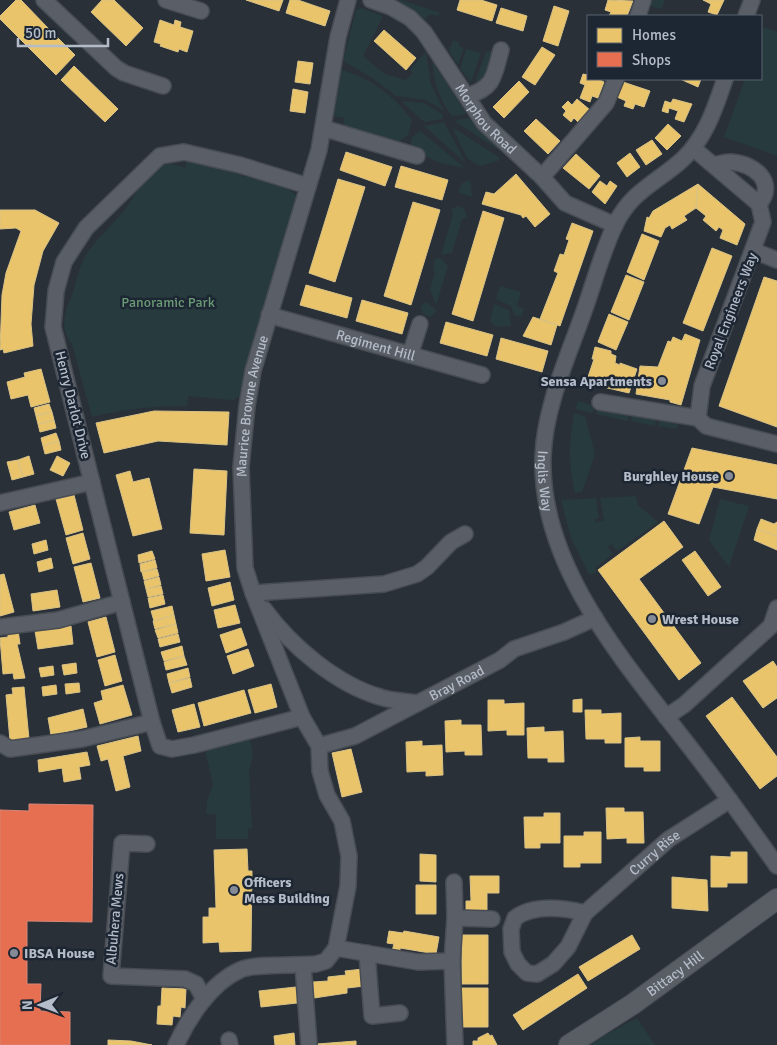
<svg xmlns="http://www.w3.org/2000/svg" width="777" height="1045" viewBox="0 0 777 1045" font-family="Signika,sans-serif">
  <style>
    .green { fill: #273a3e }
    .homes { fill: #e9c46a; stroke: #d9c286 }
    .shops { fill: #e76f51; stroke: #d88675 }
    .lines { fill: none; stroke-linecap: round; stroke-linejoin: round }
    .street-casing { stroke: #484c53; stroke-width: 18 }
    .secondary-casing { stroke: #484c53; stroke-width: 22 }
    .street { stroke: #5a5e66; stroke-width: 15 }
    .secondary { stroke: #595d64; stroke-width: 20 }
    .poi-dot { fill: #848b96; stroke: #1d2633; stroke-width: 2 }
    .labels { text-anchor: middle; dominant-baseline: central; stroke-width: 5; stroke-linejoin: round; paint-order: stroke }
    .street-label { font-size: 14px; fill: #b4bcc9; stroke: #1d2633 }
    .park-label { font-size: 14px; fill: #6b9a76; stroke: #1d2633 }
    .poi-label { font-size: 14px; font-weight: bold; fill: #b4bcc9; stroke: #1d2633; text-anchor: start }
  </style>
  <rect width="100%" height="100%" fill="#2a3038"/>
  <path class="green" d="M398,0H401L440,13L438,16L430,14L425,19Z
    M647,0H665L662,8L659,9L648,5Z
    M361,8L383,16L363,56L385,74L406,80L413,73L410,70L426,51L431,84L444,111L426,100L396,96L371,77L343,61L356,10Z
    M764,27L777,32V156L724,137L745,79H761V36Z
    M453,40L460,43L459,46L464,48L458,65L449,51Z
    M466,49L481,53L471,82L460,69Z
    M486,51L491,52L492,56L486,76L481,83L480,81L475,83Z
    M432,61L467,114L452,116C439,100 434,81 432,61Z
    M341,70C370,77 394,96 412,120L408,135L396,143L343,127L344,118L334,116Z
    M401,101L424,103L442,114L443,119L424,122Z
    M469,118L507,155L454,121Z
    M444,122L466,163L424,126Z
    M452,127L500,158L498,161L480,166L468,159Z
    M420,131L465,168L440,163L410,148L412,137Z
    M187,159L288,189L299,197L242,395L233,400L188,396L187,406C155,406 123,409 92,417L72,344C61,332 63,316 69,302C76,287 77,270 86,255C97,237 113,225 126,208C136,195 143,176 159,167C167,162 177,165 185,168Z
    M470,180L472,197L458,192L462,183Z
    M458,206L464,208L467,217L462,219L452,253L441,255L453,214L451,209Z
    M440,258L448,266L436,305L430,290L435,272L433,268L435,259Z
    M500,286L521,292L517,306L524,309L521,317L514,315L511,306L496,299Z
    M426,302L437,311L430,317L422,313L421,306Z
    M494,304L509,310L511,326L496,327L490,321Z
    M578,401L595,406L593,413L575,409Z
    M598,407L629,414L628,421L596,414Z
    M574,413L585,416L595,454L582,492L575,493C568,466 569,440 574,413Z
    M632,415L656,419L655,426L631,421Z
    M660,420L678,423L677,429L658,426Z
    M636,496L638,505L658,522L617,551L611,544L608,547L613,554L595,568L597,573L589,574L571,538L561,500L596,498L599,518L595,519L596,523L604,520L600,498Z
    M720,499L749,506L729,567L709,540Z
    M250,738L253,755L249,772L252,828L248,829V839H216V814H206L207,801L213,784L205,750Z
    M637,1018L655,1045H587Z"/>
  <path class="homes" d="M16,0H21L47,27L27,46L0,19V16Z
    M102,0H114L143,28L126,46L91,12Z
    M246,0H283L279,11Z
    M290,0H298L330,11L325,26L286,13Z
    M460,0H481L497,5L492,21L457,10Z
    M608,0L633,1L627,16H609L611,12L605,10Z
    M703,0H724L717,15L708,12L711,4Z
    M554,6L569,11L558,46L543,41Z
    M501,8L527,16L523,31L496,23Z
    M160,20L174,25L175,20L181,22L180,27L193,31L187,52L179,49L178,52L160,46L161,44L154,42Z
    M47,27L75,55L56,75L27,46Z
    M384,30L416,58L406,70L374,41Z
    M542,47L555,55L535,85L522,77Z
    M298,61L313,63L310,84L295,82Z
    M74,66L118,109L105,122L61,80Z
    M583,74L588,75V79H598L604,82L598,98L592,96L590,102L580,98L585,85L580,83Z
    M680,79H701L698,87Z
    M519,81L529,92L504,118L493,107Z
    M623,82L650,91L644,107L635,104L633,109L624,106L626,101L617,97Z
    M293,89L308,92L305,113L290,111Z
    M577,99L590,110L579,123L574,118L571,122L563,115L566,111L562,107L568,101L572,105Z
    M673,99L692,104L684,122L675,119L678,111L669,108L668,113L662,111L665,101L671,103Z
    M536,119L560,141L548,154L524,131Z
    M668,124L681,136L667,150L655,138Z
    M652,140L662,154L646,165L636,150Z
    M346,152L392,167L385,186L340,170Z
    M630,153L640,167L627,177L617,163Z
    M576,154L600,176L589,189L563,168Z
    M401,166L448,180L442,200L395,187Z
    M516,174L550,214L535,227L526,216L523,218L521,215L482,204L486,192L494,194Z
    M338,179L365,187L335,282L309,273Z
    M600,181L607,186L610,181L617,186L605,204L592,192Z
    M698,184L745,224L737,245L720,238L723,230L719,227L716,231L703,220L706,216L696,208Z
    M698,184L696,208L684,216L687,220L672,229L670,225L665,228L661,237L644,231L647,217L649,218L653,211Z
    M413,202L440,210L411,305L384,296Z
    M0,210H35L59,223L43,251L34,285L31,324L33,346L4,353L3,349L0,350L2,295L6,273L21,231L16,228L0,229Z
    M483,211L504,218L473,321L452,314Z
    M572,223L593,231L560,326L540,319L558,273L554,271L560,254L564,255L569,240L566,239Z
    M642,234L659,241L644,280L627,272Z
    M712,248L732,256L703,331L683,323Z
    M626,275L644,282L629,320L611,312Z
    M764,277L777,281V427L719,406Z
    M306,285L352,298L347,318L300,305Z
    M362,300L408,313L402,334L356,321Z
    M609,314L628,322L616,350L598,342Z
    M533,317L557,325L551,345L523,336Z
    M446,322L493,335L487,356L440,343Z
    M685,334L700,340L681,405L670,402V400L636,394L640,366L658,367L668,341L671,342L673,337L682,341Z
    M501,338L548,351L542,372L496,359Z
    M595,347L611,351V354L616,356L615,363L620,365V363L637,369L629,393L586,383L594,359H592Z
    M41,369L50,402L31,407L28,395L11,399L7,382L25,377L24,373Z
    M49,404L52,412L36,416L34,408Z
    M154,411L229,412L227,445L158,441L104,453L96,423Z
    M52,412L54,420L38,424L36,416Z
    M54,420L56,428L40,432L38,424Z
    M56,433L59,441L43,446L41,438Z
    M59,441L61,450L45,454L43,446Z
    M692,448L777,465V499L713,487L699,524L668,514Z
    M29,456L34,474L23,477L18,460Z
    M57,456L70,463L63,476L50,470Z
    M18,460L23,477L12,480L7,462Z
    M194,469L227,471L224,535L190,533Z
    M130,471L133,482L149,478L162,529L133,536L116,475Z
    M74,495L83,530L66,535L56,499Z
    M35,505L40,523L14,530L9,512Z
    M761,519L774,524L777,522V536L757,529Z
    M664,521L683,547L639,579L701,663L679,680L598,570Z
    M757,529L777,536V550L754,540Z
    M83,533L90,559L73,564L66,538Z
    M46,540L48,550L34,554L32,544Z
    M225,550L230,577L206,581L202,554Z
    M152,551L155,559L139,563L138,555Z
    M695,551L721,587L708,596L682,560Z
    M51,558L53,568L39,572L37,562Z
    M155,560L157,568L141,572L140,564Z
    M91,563L100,598L83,602L74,567Z
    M157,569L159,576L144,580L142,572Z
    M4,574L14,612L0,616V575Z
    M159,577L161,585L146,589L144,581Z
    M230,582L234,600L212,606L208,588Z
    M161,586L163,594L148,597L146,589Z
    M57,590L60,607L33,611L31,594Z
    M163,595L165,604L150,608L148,598Z
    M235,605L240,623L218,628L214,610Z
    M172,606L174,615L154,621L151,611Z
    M174,615L176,624L155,629L153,621Z
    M106,617L115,652L97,657L88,622Z
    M176,624L178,633L158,638L155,630Z
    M71,626L73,644L38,649L35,631Z
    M241,628L247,645L226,653L220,635Z
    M18,630L20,644H17L25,678L14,679L13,673L3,674L0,638L8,637V632Z
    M178,634L180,642L160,647L158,639Z
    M182,646L184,656L164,661L161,652Z
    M248,649L254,666L233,674L227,656Z
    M115,655L122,681L105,686L98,660Z
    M184,656L187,665L166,670L164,662Z
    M773,661L777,667V698L763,708L743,681Z
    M76,663L77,673L64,675L62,665Z
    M53,666L54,675L41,677L39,668Z
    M188,668L190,677L169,683L167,674Z
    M190,678L192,687L172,693L169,683Z
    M79,683L80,692L66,694L65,684Z
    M271,684L277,707L255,713L248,690Z
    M56,685L57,694L43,696L42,687Z
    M123,685L132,715L100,724L94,703L103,700L101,691Z
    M24,687L29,739L10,741L6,695L13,694L12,688Z
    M244,690L251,713L204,726L198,703Z
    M732,697L777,757V776L760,789L706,716Z
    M582,699V712H573V700Z
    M488,700H504V704L524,703V735H507V730L488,731Z
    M194,704L200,727L178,732L172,710Z
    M83,709L87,727L51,735L48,718Z
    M585,710H601V714L621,713V743H605V739H586Z
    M461,720V725H481L482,755H465V751L446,752L445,721Z
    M544,727V732L563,731L564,762H548V758H528L527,728Z
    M138,736L141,751L123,756L130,787L116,791L108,759L101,761L97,746Z
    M640,737V741H660V771H644V767H625V738Z
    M422,741V746L442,745L443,775L426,776V771L407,772L406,742Z
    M351,749L362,792L342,797L332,753Z
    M87,752L90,765L79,767L81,779L64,782L62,768L39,772L38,760Z
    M606,808H624V812H643L644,843H627V838L607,839Z
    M544,813H560V843H540V848H525L524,817H544Z
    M584,832H601V863H580V867H564V836H584Z
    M247,849L248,871H252L251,951L220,952L219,942L203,943V917H209V908H216L214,850Z
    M731,852H747V883H727V887H711V856L731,857Z
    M420,854L436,855V882L420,881Z
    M470,876H499V893H487V913H466V901H471Z
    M672,877L707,880L708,911L672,908Z
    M416,885H436V914H416Z
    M389,931L403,933L404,931L439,937L436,954L400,948V952L392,951L394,944L387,943Z
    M462,935H488V984H462Z
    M632,935L640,949L588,981L579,967Z
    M363,969L365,986L347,988V993L314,998L313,982L328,981V977L346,975L345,971Z
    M578,974L587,988L523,1030L513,1015Z
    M296,987L297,1003L261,1007L259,991Z
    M162,988L186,989L185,1008L181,1007L180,1017L173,1016L172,1025L157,1024L158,1006H161Z
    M461,988H488V1027H461Z
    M294,1033L295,1045H275L274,1036Z
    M488,1033L490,1036L492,1035L497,1045H473V1041H478V1038Z
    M108,1040L131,1041L152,1045H108Z
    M356,1041V1045H318L317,1044Z"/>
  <path class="shops" d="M29,804L93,805L92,922L27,921V984H41L40,1011L70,1012V1045H0V810L29,811Z"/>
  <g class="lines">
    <g class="street-casing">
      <g id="street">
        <path d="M44,0L116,68L124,73L163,86"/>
        <path d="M166,0L201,11"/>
        <path id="s1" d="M371,0L391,7L410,18L424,32L484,123L542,177L565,203L615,225"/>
        <path d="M638,16L643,0"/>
        <path d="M746,16L752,0"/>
        <path id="s2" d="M725,79C715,108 706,137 683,159C658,182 631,191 615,225C602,252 594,283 584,311C568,357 545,406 543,456C539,563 621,658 682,737C715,779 746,822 777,866"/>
        <path d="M467,96C495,88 494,75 501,50"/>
        <path d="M323,128L417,156"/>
        <path d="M693,148L759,204L763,222L702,386L698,418L706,426L777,444"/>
        <path d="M714,165C719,164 725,162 730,162C755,163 777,183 759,204"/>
        <path d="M542,177L606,103L616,79"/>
        <path d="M754,251L777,260"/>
        <path id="s3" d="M269,315L482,375"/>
        <path d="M410,355L420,324"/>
        <path d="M600,402L698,418"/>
        <path d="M0,503L92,482"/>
        <path d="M253,593L384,584L417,574L427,567L451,542L465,534"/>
        <path d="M264,609C291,646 336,684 380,697C392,701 406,701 418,703"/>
        <path d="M0,627L58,620L122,602"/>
        <path d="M302,717L194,745L172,749L160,746L152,722L53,327L56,291L64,262L86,228L160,156L184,152L240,165L308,186"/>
        <path d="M666,717L684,705L771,626L777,608"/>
        <path d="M0,743L10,749L82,739L152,722"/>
        <path id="s4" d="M319,746L355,736L500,660L514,649L564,632L595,618"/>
        <path d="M147,844L122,843L111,976L185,979L196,984L204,999"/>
        <path d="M454,882L455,918L492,919"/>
        <path id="s5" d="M585,913C564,908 534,904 515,918L511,929L512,952L518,964L527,973L537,974L553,964L568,947L585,913L669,839L730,800"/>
        <path d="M455,918L452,961L455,1045"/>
        <path id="s6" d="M336,948L348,886L349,856L342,821L327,795L320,771L319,746L302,717L253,593L245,568L241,467L247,406L253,371L319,150L338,37L348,0"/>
        <path d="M367,953L372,1016L400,1013"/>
        <path d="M303,965L309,1045"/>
        <path d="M229,1040L230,1045"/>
        <path d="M176,1045C189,1017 211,983 240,970C256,963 296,966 316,964L326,961L336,948L418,962L452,961"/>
      </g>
    </g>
    <g class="secondary-casing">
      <g id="secondary">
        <path id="s7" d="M569,1045L633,1004L777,899"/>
      </g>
    </g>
    <use href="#street" class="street"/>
    <use href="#secondary" class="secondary"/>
  </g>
  <g class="poi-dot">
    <circle cx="662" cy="381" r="5"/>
    <circle cx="729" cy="476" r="5"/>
    <circle cx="652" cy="619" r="5"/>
    <circle cx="234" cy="890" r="5"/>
    <circle cx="14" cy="953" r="5"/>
  </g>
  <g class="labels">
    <g class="street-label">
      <text stroke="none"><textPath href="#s1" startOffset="170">Morphou Road</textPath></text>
      <text transform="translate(731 311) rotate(-69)">Royal Engineers Way</text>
      <text stroke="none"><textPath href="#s3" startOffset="111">Regiment Hill</textPath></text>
      <text transform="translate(73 405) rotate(76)">Henry Darlot Drive</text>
      <text stroke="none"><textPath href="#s6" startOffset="565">Maurice Browne Avenue</textPath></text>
      <text stroke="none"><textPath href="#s2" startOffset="455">Inglis Way</textPath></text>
      <text stroke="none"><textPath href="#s4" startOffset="152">Bray Road</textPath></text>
      <text stroke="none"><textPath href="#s5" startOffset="315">Curry Rise</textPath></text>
      <text transform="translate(115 919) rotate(-85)">Albuhera Mews</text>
      <text stroke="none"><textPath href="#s7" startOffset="128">Bittacy Hill</textPath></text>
    </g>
    <g class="park-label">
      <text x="168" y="302">Panoramic Park</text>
    </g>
    <g class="poi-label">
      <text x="652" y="381" text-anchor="end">Sensa Apartments</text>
      <text x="719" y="476" text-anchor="end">Burghley House</text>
      <text x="662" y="619">Wrest House</text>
      <text x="244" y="882">Officers<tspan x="244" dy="16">Mess Building</tspan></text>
      <text x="24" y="953">IBSA House</text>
    </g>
  </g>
  <rect x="587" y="15" width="175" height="65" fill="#1d2633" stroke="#59626f"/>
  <rect x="597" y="28" width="25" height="15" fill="#e9c46a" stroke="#59626f"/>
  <text x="632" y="40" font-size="15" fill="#b4bcc9">Homes</text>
  <rect x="597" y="52" width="25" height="15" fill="#e76f51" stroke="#59626f"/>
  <text x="632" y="65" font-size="15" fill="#b4bcc9">Shops</text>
  <g transform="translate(40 1005) rotate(269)" stroke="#1d2633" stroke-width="4" paint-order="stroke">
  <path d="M0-4L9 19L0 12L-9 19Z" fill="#b4bcc9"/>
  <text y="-8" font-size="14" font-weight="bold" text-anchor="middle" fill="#b4bcc9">N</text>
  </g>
  <path d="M18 38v8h90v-8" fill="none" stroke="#b4bcc9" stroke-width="2.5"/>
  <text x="25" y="38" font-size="15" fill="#b4bcc9" stroke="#1d2633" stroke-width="4" paint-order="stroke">50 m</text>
</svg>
